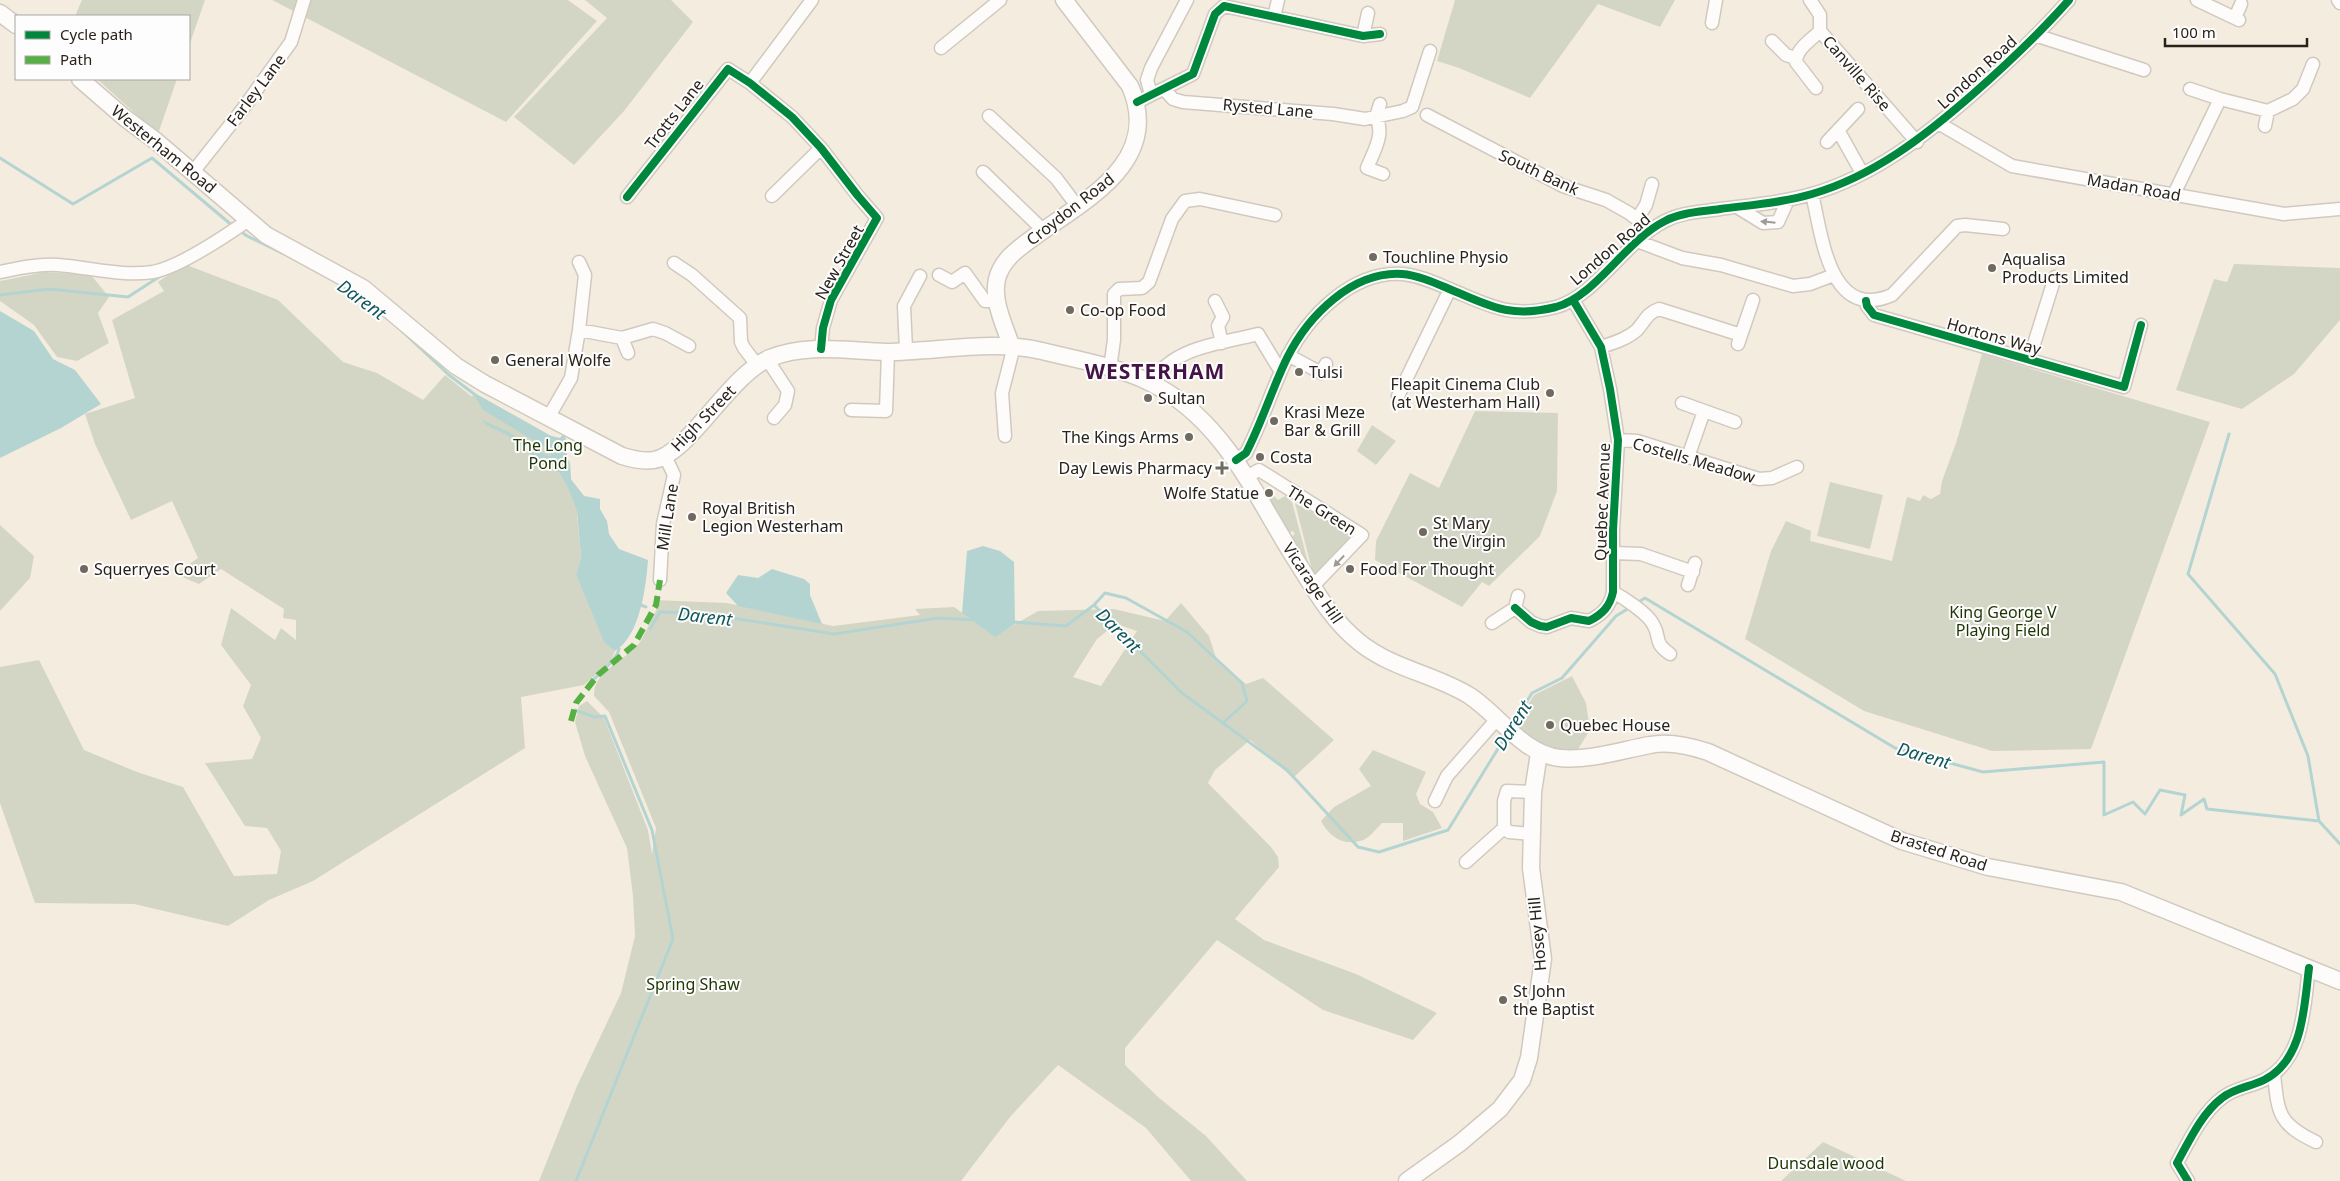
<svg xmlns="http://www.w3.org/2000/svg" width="2340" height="1181" viewBox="0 0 2340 1181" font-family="'Noto Sans',sans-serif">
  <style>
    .green { fill: #d4d6c5; fill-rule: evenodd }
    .water { fill: #b4d4d2 }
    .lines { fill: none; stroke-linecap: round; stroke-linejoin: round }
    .stream { stroke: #b4d4d2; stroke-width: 3 }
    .minor-casing { stroke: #d0c9bf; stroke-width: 15 }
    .major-casing { stroke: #d0c9bf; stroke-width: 19 }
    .minor { stroke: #fefcfa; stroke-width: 12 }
    .major { stroke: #fefcfa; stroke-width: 16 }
    .quiet { stroke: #56b145; stroke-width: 6; stroke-dasharray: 12 6; stroke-linecap: butt }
    .cycleway-casing { stroke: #fdfdfd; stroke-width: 11 }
    .cycleway { stroke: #00873e; stroke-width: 8 }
    .oneway { fill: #9e9a95 }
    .poi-dot { fill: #70695f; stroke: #fdfdfd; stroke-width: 2 }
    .labels { text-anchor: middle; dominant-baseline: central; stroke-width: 4; stroke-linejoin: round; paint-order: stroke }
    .street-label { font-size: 16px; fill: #28221a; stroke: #fdfdfd }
    .poi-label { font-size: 16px; fill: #28221a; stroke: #fdfdfd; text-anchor: start }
    .park-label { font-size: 16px; fill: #1e3400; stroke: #fdfdfd }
    .water-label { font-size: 18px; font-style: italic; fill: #0f575a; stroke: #fdfdfd }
    .district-label { font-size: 21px; font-weight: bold; letter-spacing: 1px; fill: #431445; stroke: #fdfdfd }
  </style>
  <rect width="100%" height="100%" fill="#f5ece0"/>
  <path class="green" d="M82,0H205L189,46V16H75Z
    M272,0H568L597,21L506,122Z
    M585,0H671L693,22L624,111L574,165L514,117L607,18Z
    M1455,0H1675L1660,27L1598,4L1530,98L1459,68L1437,61Z
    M97,79H177L158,134Z
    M184,264L278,300L343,362L377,373L423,400L445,375L471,396L478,395L551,436L560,438L565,432L567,457L570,463L571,479L584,496L577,515L581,557L576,575L604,641L615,651L611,661L584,685L521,697L525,748L313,881L269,900L228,926L134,904L35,903L0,803V667L39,660L84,750L137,772L183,787L234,876L277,874L281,851L267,828L245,826L205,763L252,759L261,738L243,706L251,685L221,645L231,608L275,640L281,628L296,640V620L283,618L284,609L221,569L199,584L175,574L198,558L172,501L131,520L95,444L85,414L135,398L112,320L164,291L158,282Z
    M2234,264L2340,268V320L2294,374L2242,409L2176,390L2214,279L2227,282Z
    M45,272L91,275L109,297L98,313L109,343L77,361L57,357L34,325L0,301V281Z
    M1982,354L2210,422L2091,749L1992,751L1864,711L1745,639L1771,551L1786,521L1811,531L1810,541L1892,561L1907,497L1920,501L1923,495L1931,499L1940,494L1942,481L1956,443Z
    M1475,411L1558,413L1557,491L1540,536L1489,586L1482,582L1462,607L1375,560L1376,541L1410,473L1439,488Z
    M1372,425L1396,441L1376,465L1357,451Z
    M1830,482L1883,495L1870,549L1817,536Z
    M1274,496L1278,500L1285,496L1292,502L1309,566L1291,537L1295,534L1293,531L1288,533L1267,503Z
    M1295,503L1348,533L1352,538L1315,575L1313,574Z
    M0,525L34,556L30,578L0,611Z
    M654,600L727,603L833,626L920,615L915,609L954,607L995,636L1038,611L1114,609L1165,621L1181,603L1209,636L1217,661L1246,684L1263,678L1334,740L1293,778L1250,740L1215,770L1208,783L1271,847L1278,857L1279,867L1235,919L1264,940L1356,974L1437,1013L1413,1040L1323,1010L1217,940L1125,1048V1065L1158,1097L1206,1136L1247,1181H1191L1146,1128L1058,1065L1010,1117L961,1181H539L577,1086L621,993L635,936L633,896L627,848L585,756L575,722L579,706L587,701L604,718L648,830L652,854L656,828L609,712L594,696C593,673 621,662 636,647C645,637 650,621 657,609ZM1116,624L1137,631L1101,686L1073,677L1097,639Z
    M1572,676L1586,703L1590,730L1575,754C1546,749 1537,744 1515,726L1534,695Z
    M1373,750L1426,772L1416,794L1420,804L1433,812L1442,828L1403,841V823H1382C1376,829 1368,840 1360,841C1342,846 1329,836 1321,821L1334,807L1371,786L1359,769Z
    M1823,1142L1906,1181H1781Z"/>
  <path class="water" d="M0,311L34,331L53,359L75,370L101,404L61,428L0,458Z
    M478,395L551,436L560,438L565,432L567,457L570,463L571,480L584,496L600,499V509L607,521L609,534L619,549L648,560C646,587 640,636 615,651L604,642L576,575L581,557L577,511L569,490L560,473L547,467L507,435L486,425L482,420L507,431L546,455L551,456V451L483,410L475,396Z
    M983,546L1000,551L1014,562L1015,624L995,637L962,613L967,551Z
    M772,569L804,579L810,584V595L822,624L738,606L726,593L738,575L758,578Z"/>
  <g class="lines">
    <path class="stream" d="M0,158L73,204L152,158L234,227
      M239,230L247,236L282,253
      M0,295L49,289L128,297L162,275
      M402,331L449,375L478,397
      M2229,434L2188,574L2275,674L2308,756L2319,821
      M1637,603L1645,598L1895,748L1983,772L2104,762V815L2133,802L2145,814L2160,790L2185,795L2181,815L2204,799L2207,809L2319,821L2340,844
      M638,604L646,607
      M1094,605L1105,593L1126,598L1187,632L1242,683L1247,701L1223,723
      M1013,622L1066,626L1094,605L1182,693L1287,770L1358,847L1379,852L1448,830L1507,734
      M650,629L660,612L701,613L834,634L938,618L974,620
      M588,685C597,675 616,661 619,649
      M575,710L594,717L605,716L652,830L673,939L576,1181
      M1511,727L1532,693L1562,678L1616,616L1629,608"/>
    <g class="minor-casing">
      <path id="minor" d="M1810,0L1820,15V31L1917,142
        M2197,0L2239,20
        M2338,0L2340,3
        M1274,17L1278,0
        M2235,18L2241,4
        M1712,23L1716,0
        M1363,36L1368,13
        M2038,36L2144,70
        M1772,41L1786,55L1795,58
        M941,48L1000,0
        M750,83L812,0
        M1816,88L1796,62C1796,49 1811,40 1820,31
        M1164,89L1173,99L1183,102L1333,114L1365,119L1403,111L1412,107L1430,51
        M2190,89L2220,99L2268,111L2293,99L2303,89L2313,64
        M1151,94L1147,80L1151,68L1187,0
        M1137,102L1193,74L1215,14L1224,6L1363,36L1380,34
        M1380,104L1376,117C1385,134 1374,151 1367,168L1383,174
        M1427,115L1563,186L1606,200L1629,213L1650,229
        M989,116L1056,178L1077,206
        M1940,124L2012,166L2284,214L2340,209
        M2265,126L2268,111
        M1838,130L1862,173
        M1827,142L1858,109
        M193,172L242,110L291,42L304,0
        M983,172L1043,230
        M1812,194C1822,235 1829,322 1892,295L1957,226L1965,225L2003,229
        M2174,194L2220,99
        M772,196L821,148
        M627,197L728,69L750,83L792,117L821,148L858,196L877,218L831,300L823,328L821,349
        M1737,207L1763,223L1778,222L1788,200
        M1637,219L1646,205L1652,184
        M1637,241L1682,258L1721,265L1793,286L1810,284L1834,275
        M674,263L692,275L740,318L741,342L744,348L757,365
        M0,272C19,268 37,264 57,265C88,267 122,277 153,272C179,267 224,237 247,221
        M939,275L952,282L965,273L985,301H997
        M1215,301L1223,317L1218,326L1222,343
        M1866,301L1867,306L1874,315L2124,387L2141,325
        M579,330L622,338L653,329L665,333L689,346
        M622,338L628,353
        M1738,344L1753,300
        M1601,347C1613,343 1627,339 1637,330C1645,321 1647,313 1659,309L1741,335
        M906,350L904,306L920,276
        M1288,355L1321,373L1326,364
        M767,359L788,391L785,405L774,418
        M2029,360L2055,277
        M1110,368L1114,340V294L1119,289L1142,288L1149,282L1172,219L1185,201L1200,199L1275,215
        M1151,384C1172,346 1221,344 1258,334L1278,367L1282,369
        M1398,396L1450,289
        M1682,403L1735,422
        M851,410L886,411L888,352
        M548,418L571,378L579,330L585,275L579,262
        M1005,436L1002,393L1014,346
        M1618,440L1637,441L1759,479L1772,478L1797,467
        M1688,457L1704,411
        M1236,460L1246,453C1262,422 1272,389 1287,358C1308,316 1352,271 1402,274C1417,275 1433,282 1447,288C1489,305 1508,319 1556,307C1596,296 1625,241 1665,221C1682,212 1701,212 1720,209C1750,205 1782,203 1812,194C1874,176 1925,136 1973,94C2007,64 2039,34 2069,0
        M1246,477L1259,470L1362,535L1312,587
        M1614,553L1641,554L1693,572
        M660,580L663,524L674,475L665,456
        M1688,585L1695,563
        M1613,592C1624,598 1647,613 1653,624C1662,639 1652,641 1670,654
        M1515,608L1531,622L1540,626L1547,627L1571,618L1589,621C1603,614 1610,606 1613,592V530L1618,440L1610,389L1601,347L1573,300
        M1492,623L1515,608L1518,596
        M1435,801L1447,776L1497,719
        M1533,834L1509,832L1504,828V801L1507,791L1533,792
        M1466,862L1504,828
        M2274,1074C2278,1113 2278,1124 2316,1142
        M2188,1181L2177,1163C2189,1141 2202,1113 2222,1098C2234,1088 2250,1087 2264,1080C2304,1060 2304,1006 2309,968"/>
    </g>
    <g class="major-casing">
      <path id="major" d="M0,13L16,25
        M80,79L125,118L156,141L217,193L266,235L363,288L456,366L485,384L622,456C632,459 643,462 654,460C689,454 729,375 770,358C807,343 847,351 886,352C938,352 991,339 1042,351C1077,360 1116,366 1149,382C1221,417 1252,489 1292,554C1312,585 1330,619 1359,642C1392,669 1435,674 1470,696C1500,716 1523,754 1560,758C1589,761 1622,750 1650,745C1669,741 1690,746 1708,752L1902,841L1988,867L2121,892L2340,981
        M1011,345C1004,324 992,301 997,279C1002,259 1019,248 1034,237C1085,200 1163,162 1130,86L1064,0
        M1407,1181L1460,1143L1500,1109L1522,1080L1529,1058L1543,959L1531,868L1533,792L1539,753"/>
    </g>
    <use href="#minor" class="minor"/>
    <use href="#major" class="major"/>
    <path class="quiet" d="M571,721L576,703L598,675L634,645L656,605L660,580"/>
    <g class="cycleway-casing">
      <path id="cycleway" d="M1137,102L1193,74L1215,14L1224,6L1363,36L1380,34
        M627,197L728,69L750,83L792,117L821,148L858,196L877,218L831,300L823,328L821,349
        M1866,301L1867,306L1874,315L2124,387L2141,325
        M1236,460L1246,453C1262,422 1272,389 1287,358C1308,316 1352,271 1402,274C1417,275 1433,282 1447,288C1489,305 1508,319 1556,307C1596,296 1625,241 1665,221C1682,212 1701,212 1720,209C1750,205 1782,203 1812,194C1874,176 1925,136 1973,94C2007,64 2039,34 2069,0
        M1515,608L1531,622L1540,626L1547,627L1571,618L1589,621C1603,614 1610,606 1613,592V530L1618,440L1610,389L1601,347L1573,300
        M2188,1181L2177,1163C2189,1141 2202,1113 2222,1098C2234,1088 2250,1087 2264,1080C2304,1060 2304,1006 2309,968"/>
    </g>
    <use href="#cycleway" class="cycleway"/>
  </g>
  <defs><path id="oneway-solid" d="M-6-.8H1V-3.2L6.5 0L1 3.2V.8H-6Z" transform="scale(1.25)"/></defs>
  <g class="oneway">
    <use href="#oneway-solid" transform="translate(1768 222) rotate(-174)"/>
    <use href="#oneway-solid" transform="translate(1339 561) rotate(133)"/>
  </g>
  <g class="poi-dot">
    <circle cx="1373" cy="257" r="5"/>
    <circle cx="1992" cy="268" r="5"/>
    <circle cx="1070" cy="310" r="5"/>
    <circle cx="495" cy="360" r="5"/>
    <circle cx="1299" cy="372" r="5"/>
    <circle cx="1550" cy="393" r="5"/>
    <circle cx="1148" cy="398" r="5"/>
    <circle cx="1274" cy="421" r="5"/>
    <circle cx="1189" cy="437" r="5"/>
    <circle cx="1260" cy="457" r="5"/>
    <path d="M1219.5 460.5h5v5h5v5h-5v5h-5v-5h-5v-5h5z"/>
    <circle cx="1269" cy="493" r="5"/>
    <circle cx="692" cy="517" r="5"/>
    <circle cx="1423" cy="532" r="5"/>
    <circle cx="84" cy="569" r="5"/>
    <circle cx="1350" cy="569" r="5"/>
    <circle cx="1550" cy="725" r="5"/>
    <circle cx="1503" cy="1000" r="5"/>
  </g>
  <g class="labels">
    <g class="street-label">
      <text transform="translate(1977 72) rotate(-42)">London Road</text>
      <text transform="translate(1857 73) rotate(49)">Canville Rise</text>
      <text transform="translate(256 90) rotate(-53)">Farley Lane</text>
      <text transform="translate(1268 108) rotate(5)">Rysted Lane</text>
      <text transform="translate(674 114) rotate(-52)">Trotts Lane</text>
      <text transform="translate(164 149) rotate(39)">Westerham Road</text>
      <text transform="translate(1539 172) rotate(25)">South Bank</text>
      <text transform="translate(2134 187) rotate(10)">Madan Road</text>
      <text transform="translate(1070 209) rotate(-38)">Croydon Road</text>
      <text transform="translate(1610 249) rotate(-41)">London Road</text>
      <text transform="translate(839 262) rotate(-61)">New Street</text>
      <text transform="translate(1994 336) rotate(16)">Hortons Way</text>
      <text transform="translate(703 418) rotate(-46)">High Street</text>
      <text transform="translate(1694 460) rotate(16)">Costells Meadow</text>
      <text transform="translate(1602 502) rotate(-88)">Quebec Avenue</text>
      <text transform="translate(1322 510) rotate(32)">The Green</text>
      <text transform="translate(667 517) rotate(-81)">Mill Lane</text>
      <text transform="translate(1313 583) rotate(56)">Vicarage Hill</text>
      <text transform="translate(1939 850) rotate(18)">Brasted Road</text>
      <text transform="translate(1537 934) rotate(-95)">Hosey Hill</text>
    </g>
    <g class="poi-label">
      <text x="1383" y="257">Touchline Physio</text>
      <text x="2002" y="259">Aqualisa<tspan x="2002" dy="18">Products Limited</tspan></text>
      <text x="1080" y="310">Co-op Food</text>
      <text x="505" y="360">General Wolfe</text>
      <text x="1309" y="372">Tulsi</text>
      <text x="1540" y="384" text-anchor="end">Fleapit Cinema Club<tspan x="1540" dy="18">(at Westerham Hall)</tspan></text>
      <text x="1158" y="398">Sultan</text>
      <text x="1284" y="412">Krasi Meze<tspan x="1284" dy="18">Bar &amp; Grill</tspan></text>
      <text x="1179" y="437" text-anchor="end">The Kings Arms</text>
      <text x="1270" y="457">Costa</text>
      <text x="1212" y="468" text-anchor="end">Day Lewis Pharmacy</text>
      <text x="1259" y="493" text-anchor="end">Wolfe Statue</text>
      <text x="702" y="508">Royal British<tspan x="702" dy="18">Legion Westerham</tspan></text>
      <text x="1433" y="523">St Mary<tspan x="1433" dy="18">the Virgin</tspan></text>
      <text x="94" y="569">Squerryes Court</text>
      <text x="1360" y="569">Food For Thought</text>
      <text x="1560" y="725">Quebec House</text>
      <text x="1513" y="991">St John<tspan x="1513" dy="18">the Baptist</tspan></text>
    </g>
    <g class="park-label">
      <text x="548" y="445">The Long<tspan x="548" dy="18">Pond</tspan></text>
      <text x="2003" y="612">King George V<tspan x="2003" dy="18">Playing Field</tspan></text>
      <text x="693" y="984">Spring Shaw</text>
      <text x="1826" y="1163">Dunsdale wood</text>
    </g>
    <g class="water-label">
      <text transform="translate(362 299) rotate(36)">Darent</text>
      <text transform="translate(705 616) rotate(6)">Darent</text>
      <text transform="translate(1119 630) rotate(45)">Darent</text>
      <text transform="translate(1512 725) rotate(-58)">Darent</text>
      <text transform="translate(1924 755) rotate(16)">Darent</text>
    </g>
    <g class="district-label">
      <text x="1155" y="371">WESTERHAM</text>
    </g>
  </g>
  <rect x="15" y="15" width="175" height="65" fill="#fdfdfd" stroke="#a8a5a2"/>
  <rect x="25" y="31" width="25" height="8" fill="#00873e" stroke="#a8a5a2"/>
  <text x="60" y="40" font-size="15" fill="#28221a">Cycle path</text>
  <rect x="25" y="56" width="25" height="8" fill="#56b145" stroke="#a8a5a2"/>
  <text x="60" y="65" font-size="15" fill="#28221a">Path</text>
  <path d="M2165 38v8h142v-8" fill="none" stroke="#28221a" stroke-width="2.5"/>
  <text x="2172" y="38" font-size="15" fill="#28221a" stroke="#fdfdfd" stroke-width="4" paint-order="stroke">100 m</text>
</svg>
